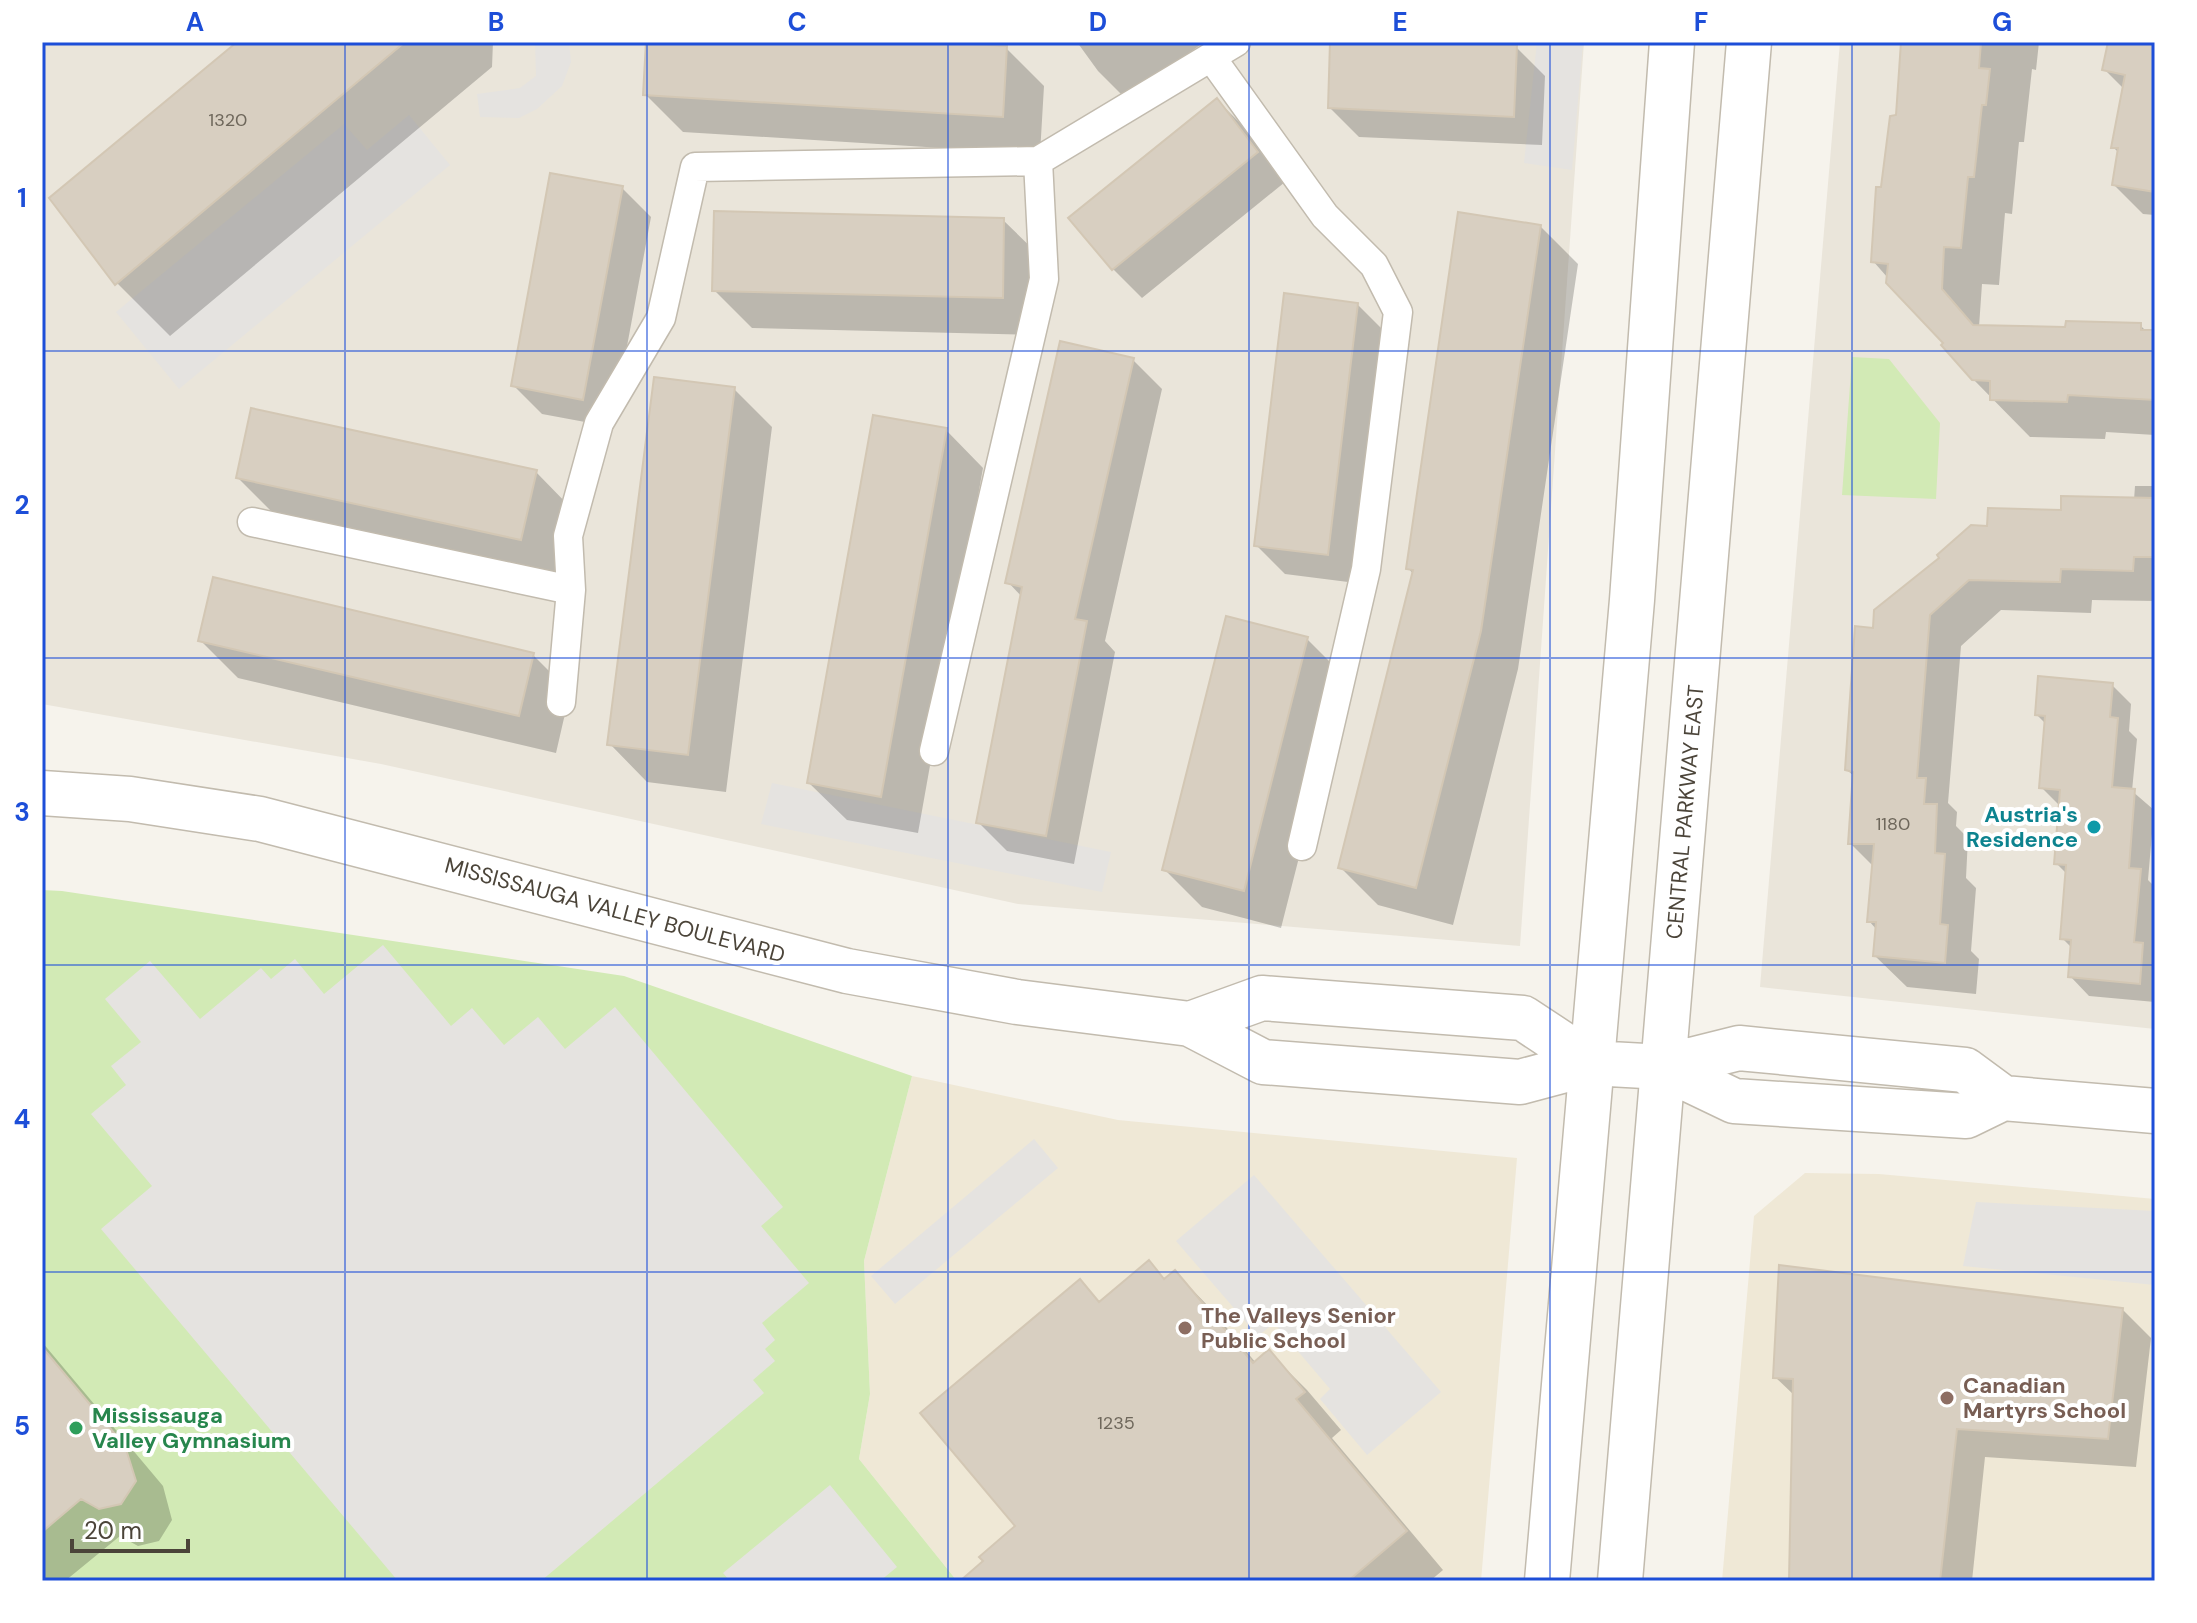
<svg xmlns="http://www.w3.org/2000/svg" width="2197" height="1623" viewBox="0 0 2197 1623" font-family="'DM Sans',sans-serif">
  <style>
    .residential { fill: #eae5da }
    .education { fill: #efe8d6 }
    .green { fill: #d2eab5 }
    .parking { fill: #e5e3e0 }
    .shadow { fill: #0003 }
    .building { fill: #d8cfc1; stroke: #d3c7b4; stroke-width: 2 }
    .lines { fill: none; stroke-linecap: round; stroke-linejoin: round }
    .pedestrian-casing { stroke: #c2bbae; stroke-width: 31 }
    .tertiary-casing { stroke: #c2bbae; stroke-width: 47 }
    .pedestrian { stroke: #fff; stroke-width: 28 }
    .tertiary { stroke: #fff; stroke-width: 44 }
    .grid { fill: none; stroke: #1d4ed8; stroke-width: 2; stroke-opacity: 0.55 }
    .culture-dot { fill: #0f9aa8; stroke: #fff; stroke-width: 3 }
    .education-dot { fill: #8d6e63; stroke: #fff; stroke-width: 3 }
    .leisure-dot { fill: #2e9e5b; stroke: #fff; stroke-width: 3 }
    .labels { text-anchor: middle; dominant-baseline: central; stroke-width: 8; stroke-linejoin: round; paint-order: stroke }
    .number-label { font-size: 18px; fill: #6e675b }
    .street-label { font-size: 22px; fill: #4b4439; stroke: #fff }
    .culture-label { font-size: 22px; font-weight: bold; fill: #0d838f; stroke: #fff; text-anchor: end }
    .education-label { font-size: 22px; font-weight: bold; fill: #785e54; stroke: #fff; text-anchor: start }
    .leisure-label { font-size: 22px; font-weight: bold; fill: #27864d; stroke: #fff; text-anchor: start }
    .neatline { fill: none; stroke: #1d4ed8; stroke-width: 3 }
    .grid-label { font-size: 26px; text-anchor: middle; font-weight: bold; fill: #1d4ed8 }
  </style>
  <rect width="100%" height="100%" fill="#f6f3ec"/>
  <path class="residential" d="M42,42H1584L1520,946L1018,904L381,764L42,704Z
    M1840,42H2155V1029L1760,987Z"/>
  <path class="education" d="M912,1076L1118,1120L1517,1158L1481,1581H957L859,1459L870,1394L864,1261Z
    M1805,1173L1879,1174L2155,1199V1581H1722L1754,1216Z"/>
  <path class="green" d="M1852,357L1889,359L1940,423L1936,499L1842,495Z
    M42,890L62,891L624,976L912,1076L864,1261L870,1394L859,1459L957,1581H42Z"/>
  <path class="parking" d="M535,42H569L571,62L562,86L537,109L519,118L480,117L477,94L520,88L536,76Z
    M1537,42H1583L1572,170L1524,163Z
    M409,115L450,165L179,389L116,312L344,124L367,150Z
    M772,783L1111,852L1102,892L761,824Z
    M383,945L451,1026L472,1008L504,1045L538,1017L565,1049L615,1007L783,1207L761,1226L809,1283L762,1323L775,1340L765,1349L775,1361L753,1380L764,1393L541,1581H398L101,1229L152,1186L91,1114L126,1085L111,1066L141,1042L105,999L150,961L200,1019L261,968L271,979L295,959L324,994Z
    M1034,1139L1058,1168L895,1304L871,1276Z
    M1254,1175L1441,1392L1367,1455L1320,1399L1330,1389L1274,1323L1258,1336L1176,1241Z
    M1976,1202L2155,1211V1285L1963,1266Z
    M830,1485L897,1567L880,1581H730L723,1573Z"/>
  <path class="shadow" d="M240,42H493L492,67L170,336L117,283Z
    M648,42H904L1006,48L1044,86L1040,154L683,132L645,94Z
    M1077,42H1204L1127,100L1098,71Z
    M1332,42L1516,47L1545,76L1542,145L1359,137L1330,108Z
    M1903,42H2039L2036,70L2032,69L2024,142H2019L2012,214L2005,213L1999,285L1982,284L1979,327L2066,329L2140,325L2147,332H2155V435L2106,432L2105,439L2030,437L1973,379L1945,343L1873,261L1883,190L1897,117Z
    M2110,42H2155V215L2143,214L2114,185L2119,153L2113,147L2125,90L2105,70Z
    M1217,100L1246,129L1285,182L1142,298L1113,269Z
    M622,188L651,217L612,427L542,414L513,385Z
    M1003,220L1041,257L1040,335L752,328L714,290Z
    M1540,226L1578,264L1518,669L1453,925L1378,905L1340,867L1414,575L1408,568Z
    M1357,304L1386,333L1356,583L1285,574L1256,545Z
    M1133,360L1162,389L1105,641L1115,652L1074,864L1007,851L978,822L1022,597L1008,582Z
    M734,389L772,427L726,792L647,782L610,744Z
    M946,430L983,468L918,833L847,820L809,783Z
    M536,472L573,510L559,577L276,516L238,478Z
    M2135,486H2155V601L2092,600L2091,613L2001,610L1961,646L1948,803L1957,812L1956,826L1968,838L1966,878L1976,888L1971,951L1979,959L1976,994L1907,987L1875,956L1877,930L1869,921L1874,867L1850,843L1855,777L1847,770L1875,630L1989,528L2134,500Z
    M1307,639L1345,677L1281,928L1202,907L1164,869Z
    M200,640L533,655L570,692L556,753L238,678Z
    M2112,685L2131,704L2129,731L2137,739L2132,791L2154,810L2148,880L2155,887V1002L2089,996L2070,976L2072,948L2062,938L2068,875L2056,863L2061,807L2041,787L2046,724L2037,715Z
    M1148,1263L1165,1280L1175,1272L1212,1310L1256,1363L1269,1352L1307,1390L1341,1430L1332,1438L1443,1570L1430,1581H972L1018,1527L1079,1282L1101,1303Z
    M2122,1309L2151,1338L2136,1467L1985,1457L1972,1581H1791L1795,1396L1775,1377Z
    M42,1342L163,1486L172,1520L159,1541L138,1546L120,1536L65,1581H42Z"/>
  <path class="building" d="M237,42H405L115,285L49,198Z
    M646,42H937L1007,46L1003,117L643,95Z
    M1330,42L1517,45L1514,117L1328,108Z
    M1901,42H1981L1979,68L1990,69L1986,105H1982L1974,177H1968L1961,248L1944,247L1942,289L1973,325L2065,327L2066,321L2141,323V330H2155V400L2068,395L2067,402L1990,400V381L1972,380L1941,345L1943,343L1886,283L1888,264L1871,262L1876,187H1881L1890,116L1896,115Z
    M2108,42H2155V192L2112,185L2118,148H2111L2125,75L2102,70Z
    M1217,98L1258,152L1112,270L1068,218Z
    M550,173L623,186L583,400L511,386Z
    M714,211L1004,218L1003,298L712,291Z
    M1458,212L1541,225L1481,631L1416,888L1338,868L1413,570L1406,569Z
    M1284,293L1358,303L1328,555L1254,546Z
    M1060,341L1134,358L1075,619L1087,621L1046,836L976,823L1022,587L1005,583Z
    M654,377L735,387L688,755L607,745Z
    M251,408L537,470L521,540L236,478Z
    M873,415L947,428L881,797L807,783Z
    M2061,496L2155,498V557H2134L2133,571L2061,569L2060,582L1969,580L1930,615L1917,778H1926L1924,804H1937L1935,853L1945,854L1940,924L1948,925L1945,963L1873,956L1876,922H1867L1874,844H1848L1853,772L1845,770L1855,626L1873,628L1874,610L1939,558L1937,555L1971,525L1987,526L1988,508L2061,510Z
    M213,577L534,653L519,716L198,641Z
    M1226,616L1308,637L1244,891L1162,870Z
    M2038,676L2113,683L2110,717L2118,718L2112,787L2135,789L2129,868L2141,869L2134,942L2143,943L2140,984L2068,977L2071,940L2060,939L2066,865L2054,864L2060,790L2039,788L2045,716L2035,715Z
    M1149,1260L1164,1279L1175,1270L1253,1363L1269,1349L1305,1392L1296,1399L1407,1531L1348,1581H960L983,1561L979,1557L1015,1526L920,1413L1080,1279L1099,1302Z
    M1779,1265L2123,1308L2108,1439L1957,1429L1940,1581H1789L1793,1379L1773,1378Z
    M42,1347L125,1446L136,1481L121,1504L99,1509L81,1499L42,1532Z"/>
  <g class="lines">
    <g class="pedestrian-casing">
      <path id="pedestrian" d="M1211,57L1325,216L1374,265L1398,312L1366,569L1302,846
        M252,522L571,590
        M561,702L571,590L568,536L599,423L661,318L695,167L1038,161L1236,42
        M934,751L1044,279L1038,161"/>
    </g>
    <g class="tertiary-casing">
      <path id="tertiary" d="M42,793L130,799L260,819L847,971L1017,1002L1190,1024L1263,1062L1520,1082L1591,1063L1663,1067L1739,1048L1965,1070L2003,1098L2155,1111
        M1190,1024L1262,998L1523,1018L1591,1063
        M1663,1067L1734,1101L1966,1116L2003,1098
        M1547,1581L1632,600L1672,42
        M1620,1581L1749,42"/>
    </g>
    <use href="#pedestrian" class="pedestrian"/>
    <use href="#tertiary" class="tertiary"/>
  </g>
  <path class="grid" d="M345,42V1581M647,42V1581M948,42V1581M1249,42V1581M1550,42V1581M1852,42V1581M42,351H2155M42,658H2155M42,965H2155M42,1272H2155"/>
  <circle class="culture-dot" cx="2094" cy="827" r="8"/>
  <g class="education-dot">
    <circle cx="1185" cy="1328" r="8"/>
    <circle cx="1947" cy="1398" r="8"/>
  </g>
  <circle class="leisure-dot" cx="76" cy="1428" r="8"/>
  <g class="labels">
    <g class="number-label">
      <text x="228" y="120">1320</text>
      <text x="1893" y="824">1180</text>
      <text x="1116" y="1423">1235</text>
    </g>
    <g class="street-label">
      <text transform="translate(1685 812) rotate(-85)">CENTRAL PARKWAY EAST</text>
      <text transform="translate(615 910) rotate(15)">MISSISSAUGA VALLEY BOULEVARD</text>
    </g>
    <g class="culture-label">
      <text x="2078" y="814">Austria's<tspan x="2078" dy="25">Residence</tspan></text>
    </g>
    <g class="education-label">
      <text x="1201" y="1315">The Valleys Senior<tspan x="1201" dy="25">Public School</tspan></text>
      <text x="1963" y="1385">Canadian<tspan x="1963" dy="25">Martyrs School</tspan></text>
    </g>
    <g class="leisure-label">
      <text x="92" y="1415">Mississauga<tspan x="92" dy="25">Valley Gymnasium</tspan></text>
    </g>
  </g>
  <rect width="2197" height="1623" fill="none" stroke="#ffffff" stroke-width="88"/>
  <path d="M72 1539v12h116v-12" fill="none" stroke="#4b4439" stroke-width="4"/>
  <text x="84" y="1539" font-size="24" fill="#4b4439" stroke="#ffffff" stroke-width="6" paint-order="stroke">20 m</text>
  <rect x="44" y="44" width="2109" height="1535" class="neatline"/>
  <g class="grid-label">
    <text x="195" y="31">A</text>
    <text x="496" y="31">B</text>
    <text x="797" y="31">C</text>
    <text x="1098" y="31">D</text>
    <text x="1400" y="31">E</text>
    <text x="1701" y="31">F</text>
    <text x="2002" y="31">G</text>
    <text x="22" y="207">1</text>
    <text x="22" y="514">2</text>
    <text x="22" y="821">3</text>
    <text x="22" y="1128">4</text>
    <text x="22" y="1435">5</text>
  </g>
</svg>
